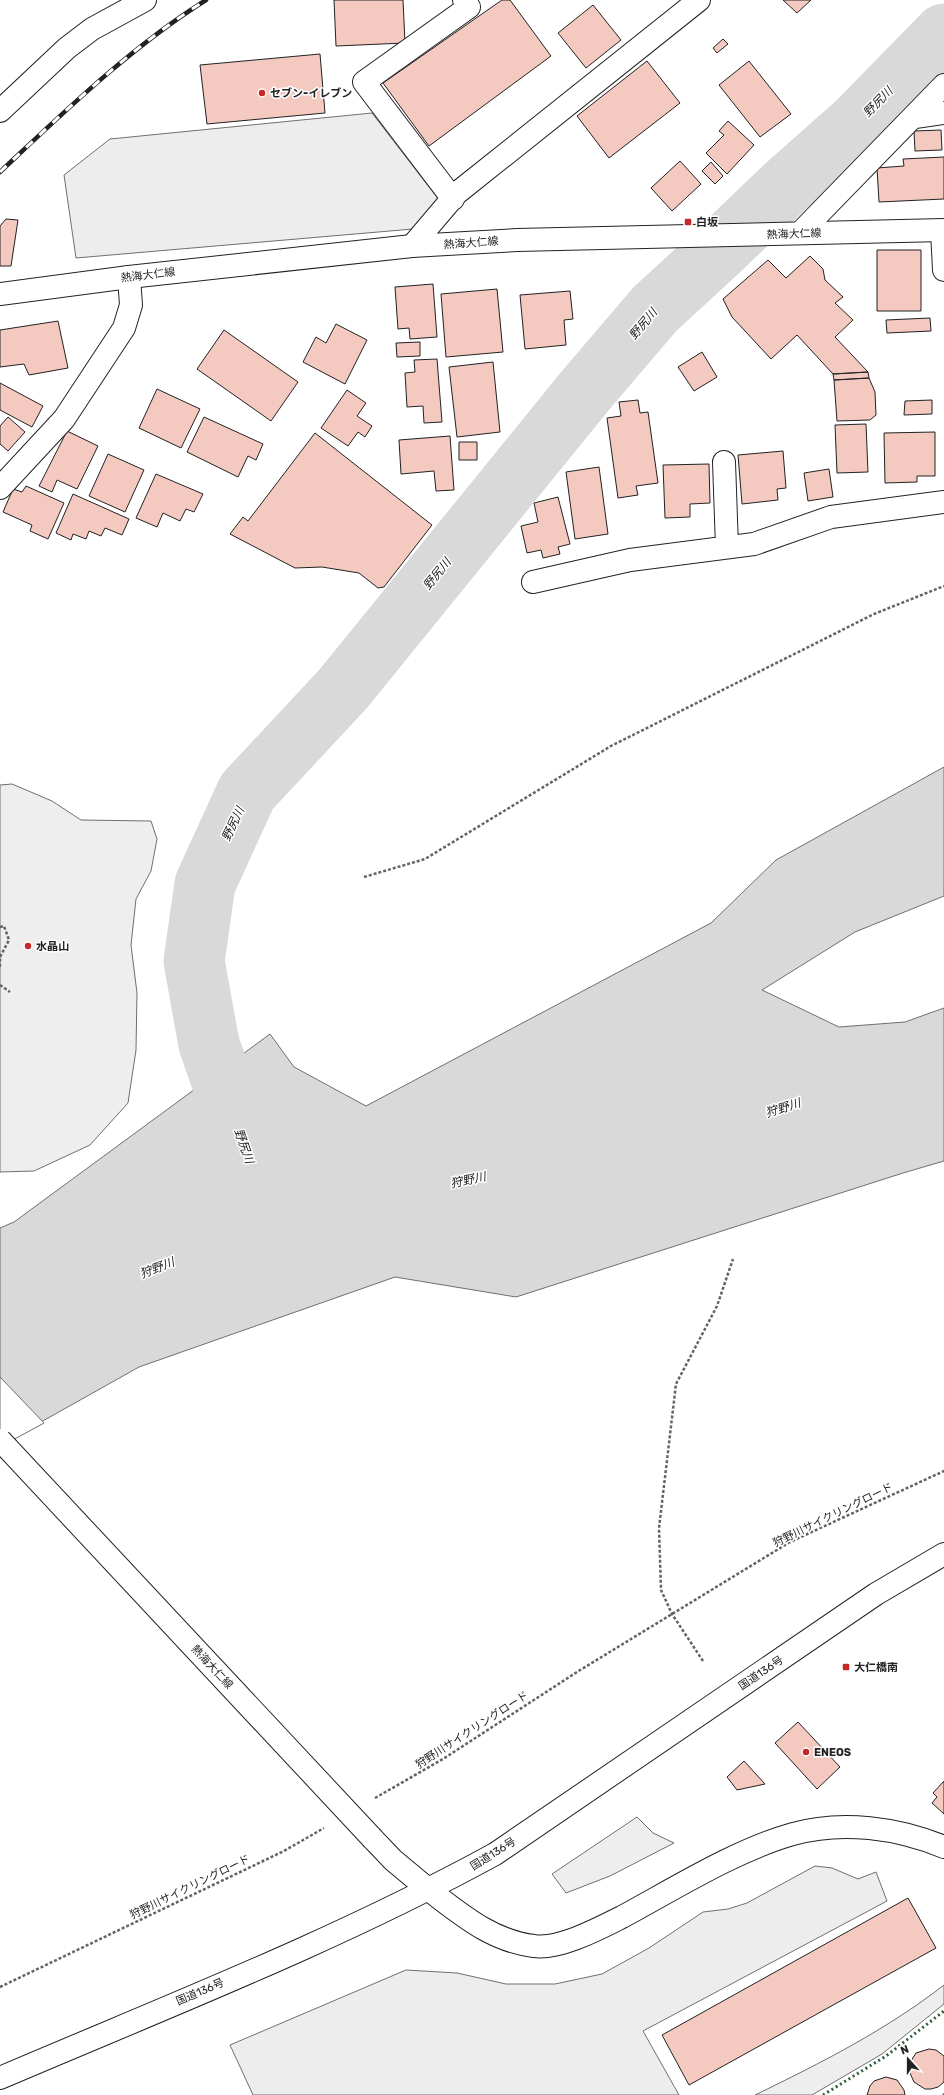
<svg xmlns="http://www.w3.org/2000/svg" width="944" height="2095" viewBox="0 0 944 2095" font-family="Rubik,'Noto Sans JP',sans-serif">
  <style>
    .green { fill: #eee; stroke: #6f6f6f }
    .parking { fill: #ededed; stroke: #6f6f6f }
    .water { fill: #d9d9d9; stroke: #6f6f6f }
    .pier { fill: #fff; stroke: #6f6f6f }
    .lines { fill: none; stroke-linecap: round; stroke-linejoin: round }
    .river { stroke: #d9d9d9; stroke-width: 61 }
    .building { fill: #f3c9c0; stroke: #222 }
    .minor-casing { stroke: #222; stroke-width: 24 }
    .tertiary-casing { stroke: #222; stroke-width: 24 }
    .primary-casing { stroke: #222; stroke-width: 24 }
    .trunk-casing { stroke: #222; stroke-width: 24 }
    .path { stroke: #646464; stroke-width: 2.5; stroke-dasharray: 3 2; stroke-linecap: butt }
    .minor { stroke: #fff; stroke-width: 22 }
    .tertiary { stroke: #fff; stroke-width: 22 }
    .primary { stroke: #fff; stroke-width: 22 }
    .trunk { stroke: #fff; stroke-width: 22 }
    .rail-casing { stroke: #222; stroke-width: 4.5 }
    .rail { stroke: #fff; stroke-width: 3; stroke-dasharray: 9; stroke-linecap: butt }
    .primary-bridge-casing { stroke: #222; stroke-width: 24; stroke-linecap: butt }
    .primary-bridge { stroke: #fff; stroke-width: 22 }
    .hedge { stroke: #2f5e38; stroke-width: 3; stroke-dasharray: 2 3; stroke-linecap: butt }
    .poi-dot { fill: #c62828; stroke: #fff; stroke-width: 1.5 }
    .labels { text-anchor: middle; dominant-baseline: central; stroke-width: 3; stroke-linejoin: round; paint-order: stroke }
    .poi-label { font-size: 11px; font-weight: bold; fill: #222; stroke: #fff; text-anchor: start }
    .street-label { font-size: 11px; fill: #222; stroke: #fff }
    .water-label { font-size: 12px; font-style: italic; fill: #222; stroke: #fff }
  </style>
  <rect width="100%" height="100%" fill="#fff"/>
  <path class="green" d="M12,784L52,801L81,820L151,821L157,839L151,871L136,899L131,945L137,993L136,1050L128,1103L90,1145L34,1171L0,1172V785Z
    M637,1817L653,1833L674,1843L610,1876L566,1893L552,1874Z
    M944,1985V2004L882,2054L812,2095H755C821,2063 886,2030 944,1985Z"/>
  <path class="parking" d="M372,113L439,200L413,229L76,258L64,175L110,139Z
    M815,1866L832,1868L858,1879L876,1872L887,1901L643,2031L679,2095H253L230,2045L406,1970L457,1973L506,1984H555L602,1974L649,1948L703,1912L728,1909L747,1903Z"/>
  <path class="water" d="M944,767V896L855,932L762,990L839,1027L905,1022L944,1008V1161L903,1173L516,1297L395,1277L139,1367L0,1445V1228L14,1222L270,1034L294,1067L366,1106L711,923L776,860Z"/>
  <path class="pier" d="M0,1377L44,1423L0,1447Z"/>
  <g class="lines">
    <path class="river" d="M246,1151L209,1044L194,961L205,884L247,792L343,689L585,391L655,309L717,252L787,185L858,122L944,34"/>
  </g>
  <path class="building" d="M334,0H403L405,43L336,46Z
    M502,0H510L551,56L429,146L383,83Z
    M783,0H811L797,13Z
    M593,5L621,40L586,68L558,33Z
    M723,39L728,44L717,53L713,48Z
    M320,54L325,113L207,124L200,65Z
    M647,61L680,103L609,158L577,116Z
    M749,61L791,114L760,137L719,85Z
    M728,121L754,145L727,174L706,153L724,135L719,131Z
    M941,130L942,150L915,151L914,131Z
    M944,157V199L879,202L877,168L904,166L903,159Z
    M680,161L701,184L672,211L651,188Z
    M711,162L723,176L715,184L702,171Z
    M6,219L18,220L11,266H0V226Z
    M877,250H921V311H877Z
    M810,256L823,269L825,280L843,297L835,303L853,320L835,337L868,372L833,374L797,335L771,359L732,317L723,299L768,260L786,278Z
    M433,284L437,337L410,339L409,328L398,329L395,287Z
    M497,289L503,352L446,357L441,294Z
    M570,291L573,319L564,320L566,345L525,349L520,295Z
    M930,318L931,331L887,333L886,320Z
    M58,321L68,368L29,375L24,364L0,367V330Z
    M336,324L367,340L345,384L303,362L316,337L326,343Z
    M224,330L298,382L271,421L197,369Z
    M420,342V356L397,357L396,343Z
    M702,352L717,377L694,391L678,367Z
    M437,359L442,422L424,423L423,406L407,407L405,373L415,372L414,360Z
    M493,362L500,432L457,437L449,367Z
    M868,372L869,378L834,380L833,374Z
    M869,378L875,392L876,415L870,420L837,421L834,380Z
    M0,383L43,406L32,427L0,410Z
    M157,389L200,409L181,448L139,428Z
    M347,390L366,403L357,416L372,426L365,437L358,432L348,446L321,428Z
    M638,400L640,413L648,412L658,483L636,486L638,495L618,498L607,418L621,416L619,402Z
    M932,400V414L904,415L905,401Z
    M8,417L25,432L8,451L0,444V426Z
    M204,417L263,444L256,460L248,456L238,477L187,452Z
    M866,424L868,472L837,473L835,425Z
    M67,431L98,446L77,489L57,480L52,492L39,486Z
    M935,432V476H917V482L885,483L884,433Z
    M315,433L432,525L384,587L378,588L359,573L322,567L295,568L230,534L243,517L248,521Z
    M450,436L454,490L436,491L434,471L401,474L399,440Z
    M459,442H477V460H459Z
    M783,451L786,488L777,489L778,500L742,504L738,455Z
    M108,454L144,470L125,512L89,496Z
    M709,464L710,503L690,504V517L665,518L663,465Z
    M599,467L608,534L575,539L566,472Z
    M829,469L833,497L808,501L804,473Z
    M156,474L203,494L194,512L186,509L180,521L163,513L157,527L136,518Z
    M26,486L64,503L48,539L30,531L32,525L3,512L13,489L22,492Z
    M73,494L129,519L122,535L105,528L101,536L89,531L86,539L73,534L71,540L56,533Z
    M558,497L570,544L558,547L560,554L543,558L541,550L527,553L521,526L538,522L534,503Z
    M798,1722L840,1767L817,1789L775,1743Z
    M744,1761L765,1784L737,1790L727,1777Z
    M944,1781V1814L932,1803L937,1797L933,1793Z
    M908,1898L936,1948L689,2085L662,2035Z
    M929,2049L936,2050L944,2056V2082L938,2087L931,2089H925L914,2082L909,2071V2064L916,2053Z
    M886,2077L897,2080L904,2090L905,2095H867L870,2086L874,2081Z"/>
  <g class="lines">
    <g class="minor-casing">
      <path id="minor" d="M0,111L67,48L92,29L145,0
        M915,117L944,113
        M453,199L364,82L469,7L464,0
        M942,231L944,270
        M800,233L944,85
        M412,246L457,193L699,0
        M724,462L727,547
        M0,488L64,419L124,328L131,305L129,277
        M533,582L630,560L754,544L831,517L944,502"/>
    </g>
    <g class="tertiary-casing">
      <path id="tertiary" d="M429,1890C462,1915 492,1941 534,1946C559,1950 600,1928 622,1917C674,1889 736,1850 793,1834C842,1820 898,1828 944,1847"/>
    </g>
    <g class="primary-casing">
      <path id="primary" d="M0,294L129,277L412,246L517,240L944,230
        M373,1839L393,1860L429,1890"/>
    </g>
    <g class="trunk-casing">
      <path id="trunk" d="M0,2078C166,2007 336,1941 495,1854L876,1594L944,1554"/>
    </g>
    <path class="path" d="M364,877L425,859L611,746L874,614L944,586
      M0,927L4,926L9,940L0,957V967
      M0,985L10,992
      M703,1661L672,1614L661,1590L659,1528L676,1384L717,1306L733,1259
      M375,1798L443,1759L577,1672L790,1542L944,1471
      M0,1987L284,1851L324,1828
      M943,2095L944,2094"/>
    <use href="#minor" class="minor"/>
    <use href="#tertiary" class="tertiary"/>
    <use href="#primary" class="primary"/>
    <use href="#trunk" class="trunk"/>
    <g class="rail-casing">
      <path id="rail" d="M0,172C64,112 131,47 206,0"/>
    </g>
    <use href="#rail" class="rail"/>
    <g class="primary-bridge-casing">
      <path id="primary-bridge" d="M0,1440L373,1839"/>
    </g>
    <use href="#primary-bridge" class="primary-bridge"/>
    <path class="hedge" d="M823,2095L886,2056L944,2011"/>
  </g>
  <g class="poi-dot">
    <circle cx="262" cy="93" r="4"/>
    <rect x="684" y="218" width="8" height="8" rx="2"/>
    <circle cx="28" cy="946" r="4"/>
    <rect x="842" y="1663" width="8" height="8" rx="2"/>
    <circle cx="806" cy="1752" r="4"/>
  </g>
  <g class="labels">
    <g class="poi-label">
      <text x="270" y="93">セブン-イレブン</text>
      <text x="696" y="222">白坂</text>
      <text x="36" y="946">水晶山</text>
      <text x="854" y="1667">大仁橋南</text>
      <text x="814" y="1752">ENEOS</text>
    </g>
    <g class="street-label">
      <text transform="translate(794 234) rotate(-2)">熱海大仁線</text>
      <text transform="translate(471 243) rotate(-4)">熱海大仁線</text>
      <text transform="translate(148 275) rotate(-7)">熱海大仁線</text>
      <text transform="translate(833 1515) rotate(-26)">狩野川サイクリングロード</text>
      <text transform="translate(212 1667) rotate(47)">熱海大仁線</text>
      <text transform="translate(761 1673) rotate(-34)">国道136号</text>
      <text transform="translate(472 1730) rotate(-33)">狩野川サイクリングロード</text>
      <text transform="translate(493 1854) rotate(-32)">国道136号</text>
      <text transform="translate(190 1887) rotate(-26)">狩野川サイクリングロード</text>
      <text transform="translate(200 1992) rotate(-23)">国道136号</text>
    </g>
    <g class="water-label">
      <text transform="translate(878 102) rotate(-46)">野尻川</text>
      <text transform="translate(643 324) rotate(-50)">野尻川</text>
      <text transform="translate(437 574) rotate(-51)">野尻川</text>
      <text transform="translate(233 824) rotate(-65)">野尻川</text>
      <text transform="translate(783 1108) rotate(-18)">狩野川</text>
      <text transform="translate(244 1146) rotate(71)">野尻川</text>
      <text transform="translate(468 1180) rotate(-12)">狩野川</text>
      <text transform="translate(157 1268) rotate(-21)">狩野川</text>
    </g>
  </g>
  <g transform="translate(908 2059) rotate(339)" stroke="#ffffff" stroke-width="3" paint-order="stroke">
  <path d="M0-3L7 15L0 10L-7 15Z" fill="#222222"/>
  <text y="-6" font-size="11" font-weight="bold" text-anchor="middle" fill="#222222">N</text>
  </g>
</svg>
